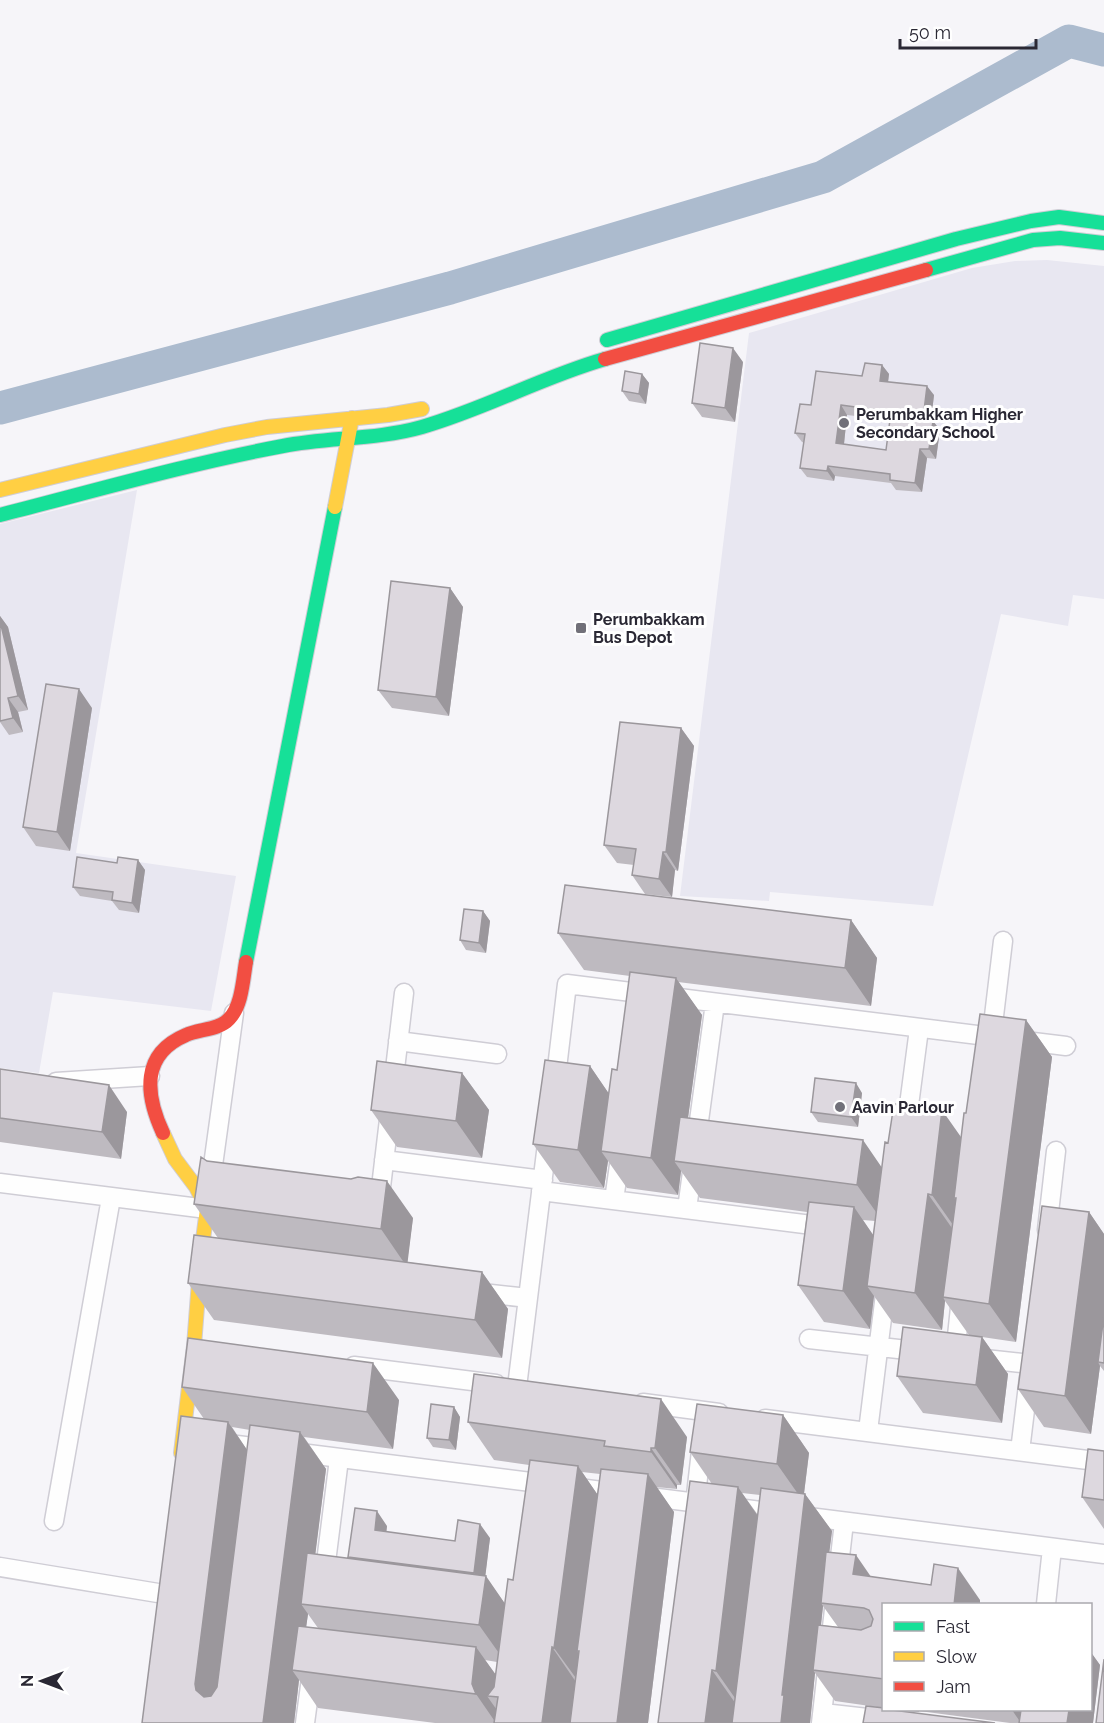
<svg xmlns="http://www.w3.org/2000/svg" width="1104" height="1723" viewBox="0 0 1104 1723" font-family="Raleway,sans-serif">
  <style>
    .built { fill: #e8e7f1 }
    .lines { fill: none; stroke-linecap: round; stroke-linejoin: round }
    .river { stroke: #acbbce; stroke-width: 33 }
    .street-casing { stroke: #cfcdd5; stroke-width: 21 }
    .fast-casing { stroke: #cfcdd5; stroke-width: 16 }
    .slow-casing { stroke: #cfcdd5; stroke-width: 16 }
    .jam-casing { stroke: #cfcdd5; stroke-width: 16 }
    .street { stroke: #fefefe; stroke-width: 18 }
    .fast { stroke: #16e098; stroke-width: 14 }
    .slow { stroke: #ffcf43; stroke-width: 14 }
    .jam { stroke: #f24e42; stroke-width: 14 }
    .wall { fill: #bebac0; fill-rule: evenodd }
    .shaded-wall { fill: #9b979c }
    .building { fill: #ddd8df; stroke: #9b979c; stroke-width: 1.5; fill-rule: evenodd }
    .poi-dot { fill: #717079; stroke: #fff; stroke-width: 2 }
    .labels { text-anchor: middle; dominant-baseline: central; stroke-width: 6; stroke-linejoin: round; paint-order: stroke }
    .poi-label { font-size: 16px; font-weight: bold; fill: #2a2834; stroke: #fff; text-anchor: start }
  </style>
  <rect width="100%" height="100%" fill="#f6f5f9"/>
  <path class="built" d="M1047,260L1104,266V599L1073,595L1068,626L1001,614L933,906L770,892L769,901L680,896L749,333L972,268L1015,261Z
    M137,490L76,853L236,876L211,1011L53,992L39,1073L0,1068V524Z"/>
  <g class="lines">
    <path class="river" d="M0,408L450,288L823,177L1069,41L1104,50"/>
    <g class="street-casing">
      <path id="street" d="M398,1041L497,1054
        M991,1041L1003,941
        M56,1082L150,1076
        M555,1085L567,984L1066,1046
        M906,1128L919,1029
        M384,1160L543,1180
        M0,1183L207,1209L234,1013
        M541,1191L828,1227
        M614,1200L621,1151
        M379,1204L404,993
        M687,1209L715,1003
        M1047,1230L1056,1151
        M473,1292L528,1298
        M809,1339L925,1352
        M955,1355L961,1298
        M976,1358L1031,1364
        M354,1366L496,1384
        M517,1387L548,1136
        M643,1403L719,1413
        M765,1419L1104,1462
        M868,1431L886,1286
        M221,1443L1104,1554
        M1020,1451L1029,1377
        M695,1504L702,1442
        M54,1521L111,1198
        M0,1567L164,1594
        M324,1578L339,1459
        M1046,1604L1052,1548
        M823,1713L912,1723
        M305,1723L312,1671
        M821,1723L844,1522"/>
    </g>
    <g class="fast-casing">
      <path id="fast" d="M926,270L1033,240L1060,238L1104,243
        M607,340L956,239L1031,221L1059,217L1104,223
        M0,515C94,491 187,464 283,446C329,437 376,440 422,427C485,409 542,377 605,359
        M246,962L335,507"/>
    </g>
    <g class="slow-casing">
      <path id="slow" d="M0,490L225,435L267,427L388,415L422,409
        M335,507L352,418
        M163,1133L175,1159L196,1187L207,1209L201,1255L194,1346L181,1453"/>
    </g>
    <g class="jam-casing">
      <path id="jam" d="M605,359L926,270
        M163,1133C145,1094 141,1054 186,1035C199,1029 219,1030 229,1019C242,1006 243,979 246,962"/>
    </g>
    <use href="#street" class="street"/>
    <use href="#fast" class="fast"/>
    <use href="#slow" class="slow"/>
    <use href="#jam" class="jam"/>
  </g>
  <path class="wall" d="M743,362L735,422L702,417L692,403Z
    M882,365L889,374L888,382L934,395L931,420L933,421L940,430L936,459L927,458L922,492L896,490L891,483L835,476L834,481L807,477L800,468L804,443L802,442L795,433L811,405ZM847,415L890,420L886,450L844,444Z
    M642,374L649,383L646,404L629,401L622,391Z
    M450,588L463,607L449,716L392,708L378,690Z
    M0,616L8,627L28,710L18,712L23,732L9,735L0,722Z
    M92,708L70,851L36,846L23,827Z
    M681,728L694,746L678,871L675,870L672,897L645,894L632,875L634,865L617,863L604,845Z
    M138,860L145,870L139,913L119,910L112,901L80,896L73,887L117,863Z
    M483,911L490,921L486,953L466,950L460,940Z
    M851,920L877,958L871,1006L678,982L702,1015L688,1118L882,1168L888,1143L961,1138L966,1113L1026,1020L1052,1057L1016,1342L982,1337L1008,1374L1002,1423L923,1413L897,1376L969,1335L945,1301L942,1330L893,1323L874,1296L870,1329L824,1322L798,1285L807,1212L700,1198L681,1171L678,1195L627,1188L608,1161L604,1188L560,1182L533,1144L590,1066L609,1094L617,1070L630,976L584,970L558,933ZM863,1220L875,1221L873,1235Z
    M0,1069L127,1112L121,1159L0,1142Z
    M462,1073L489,1110L482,1158L397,1147L371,1110Z
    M862,1093L858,1127L818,1122L811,1112Z
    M207,1161L413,1218L407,1262L482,1272L508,1309L502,1358L214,1320L188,1283L218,1238L194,1204Z
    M1089,1212L1104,1234V1371L1100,1366L1091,1434L1044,1427L1018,1389Z
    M182,1387L399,1400L393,1449L304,1437L326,1469L315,1554L350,1559L348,1557L387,1526L386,1532L455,1541L490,1538L485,1576L505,1604L513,1580L529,1465L494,1460L468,1422L687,1437L681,1485H677V1489L656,1487L674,1512L648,1723H435L318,1708L299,1680L294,1723H142L204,1419ZM232,1427L250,1430L247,1450ZM582,1472L600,1474L597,1494ZM308,1614L318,1628L306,1627ZM485,1660L497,1662L496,1675Z
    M454,1407L460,1417L456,1450L433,1447L427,1438Z
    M783,1415L809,1453L804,1494H805L832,1531L829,1552L871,1577L980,1600V1605H884V1708L835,1701L815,1673L810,1723H658L712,1484L690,1452ZM742,1493L760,1495L758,1515ZM823,1606L838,1627L821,1625Z
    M1104,1451V1529L1082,1497Z
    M1090,1651L1100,1665L1093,1723H1010L919,1711V1712L897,1710H1090Z"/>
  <path class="shaded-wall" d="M733,348L743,362L735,422L725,408Z
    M882,365L889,374L887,390L880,381Z
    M642,374L649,383L646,404L639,394Z
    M927,386L934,395L930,429L923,419Z
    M841,405L847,415L843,453L836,443Z
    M933,421L940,430L936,459L929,449Z
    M920,449L927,458L922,492L915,483Z
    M828,466L835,476L834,481L827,471Z
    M450,588L463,607L449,716L436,697Z
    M0,616L8,627L28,710L18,696L0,621Z
    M79,689L92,708L70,851L57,832Z
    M8,698L18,712L23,732L13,718Z
    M681,728L694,746L678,871L666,852Z
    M663,852L675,870L672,897L659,879Z
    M138,860L145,870L139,913L132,903Z
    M483,911L490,921L486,953L479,943Z
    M851,920L877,958L871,1006L845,968Z
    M676,978L702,1015L682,1162L674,1161L681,1171L678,1195L651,1158Z
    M1026,1020L1052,1057L1016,1342L989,1304Z
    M590,1066L616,1104L601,1151L608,1161L604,1188L578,1150Z
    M462,1073L489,1110L482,1158L456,1121Z
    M856,1083L862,1093L858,1127L851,1117Z
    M109,1085L127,1112L121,1159L102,1132Z
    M942,1110L968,1147L954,1198L961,1207L958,1232L932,1195Z
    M863,1140L889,1178L883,1222L857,1185Z
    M387,1181L413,1218L407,1267L381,1229Z
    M928,1194L954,1231L943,1297L945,1301L942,1330L915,1293Z
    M854,1207L880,1245L867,1286L874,1296L870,1329L843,1291Z
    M1089,1212L1104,1234V1335L1098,1362L1100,1366L1091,1434L1065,1396Z
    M482,1272L508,1309L502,1358L475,1320Z
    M982,1337L1008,1374L1002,1423L976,1385Z
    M373,1363L399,1400L393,1449L367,1412Z
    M661,1399L687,1437L681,1485L655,1448Z
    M454,1407L460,1417L456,1450L449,1440Z
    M783,1415L809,1453L803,1501L777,1464Z
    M228,1422L254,1460L221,1722L196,1690L195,1684Z
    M300,1432L326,1469L309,1605L301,1604L308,1614L300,1671L292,1670L299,1680L294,1723H263Z
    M651,1448L677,1485V1489L651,1452Z
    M578,1466L604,1504L577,1651L584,1661L581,1685L554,1648Z
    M648,1474L674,1512L648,1723H617Z
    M738,1487L764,1525L742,1708L716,1671Z
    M805,1494L832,1531L823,1603H821L823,1606L816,1670H813L815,1673L810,1723H781L782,1695Z
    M377,1511L387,1526L385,1544L375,1530Z
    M480,1524L490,1538L484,1587L474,1573Z
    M856,1555L878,1587L853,1574Z
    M958,1568L980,1600V1605H954Z
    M486,1576L512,1614L506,1663L479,1625Z
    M476,1647L503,1685L498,1697L487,1696L499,1713L496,1723L476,1694L472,1684Z
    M552,1647L578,1685L573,1723H542Z
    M1090,1651L1100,1665L1093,1723H1067L1069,1710H1090Z
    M712,1670L738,1707L736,1723H705Z
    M1012,1710H1025L1021,1723Z"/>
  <path class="building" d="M700,343L733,348L725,408L692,403Z
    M865,363L882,365L880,381L927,386L923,419L933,421L929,449H920L915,483L890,480V474L828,466L827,471L800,468L805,434L795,433L800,404L811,405L816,371L862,376ZM841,405L891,412L886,450L836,443Z
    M625,371L642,374L639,394L622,391Z
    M391,581L450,588L436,697L378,690Z
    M0,621L18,696L8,698L13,718L0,721Z
    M46,684L79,689L57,832L23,827Z
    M620,722L681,728L666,852H663L659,879L632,875L636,849L604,845Z
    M77,857L117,863L118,857L138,860L132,903L112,900L113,892L73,887Z
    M565,885L851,920L845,968L558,933Z
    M464,909L483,911L479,943L460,940Z
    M630,972L676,978L651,1158L601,1151L612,1069L617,1070Z
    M980,1014L1026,1020L989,1304L943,1297L956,1198H954L964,1113H966Z
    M545,1060L590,1066L578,1150L533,1144Z
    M377,1061L462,1073L456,1121L371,1110Z
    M0,1069L109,1085L102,1132L0,1118Z
    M815,1078L856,1083L851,1117L811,1112Z
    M894,1104L942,1110L932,1195L928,1194L915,1293L867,1286L885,1142L888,1143Z
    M680,1117L863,1140L857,1185L674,1161Z
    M201,1157L207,1161L351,1179L358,1177L387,1181L381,1229L194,1204Z
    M809,1202L854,1207L843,1291L798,1285Z
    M1042,1206L1089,1212L1065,1396L1018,1389Z
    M194,1235L482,1272L475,1320L188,1283Z
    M1104,1315V1363L1098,1362Z
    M903,1327L982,1337L976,1385L897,1376Z
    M188,1338L373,1363L367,1412L182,1387Z
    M474,1374L661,1399L655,1448H651V1452L604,1446L605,1441L468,1422Z
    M431,1404L454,1407L449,1440L427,1438Z
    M697,1404L783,1415L777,1464L690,1452Z
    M181,1416L228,1422L195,1684L196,1690L204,1697L211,1696L217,1687L250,1425L300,1432L263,1723H142Z
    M1088,1449L1104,1451V1500L1082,1497Z
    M530,1460L578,1466L554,1648L552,1647L542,1723H494L498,1697L487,1696L494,1687L508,1579L513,1580Z
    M601,1469L648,1474L617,1723H570L579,1651H577Z
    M690,1481L738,1487L716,1671L712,1670L705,1723H658Z
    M761,1488L805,1494L782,1695H784L781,1723H732Z
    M355,1508L377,1511L375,1530L455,1541L458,1520L480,1524L474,1573L348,1557Z
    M826,1552L856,1555L853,1574L931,1585L934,1564L958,1568L954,1605H884V1679L813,1670L818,1625L861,1630L871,1626L873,1619L869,1610L864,1608L821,1603Z
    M307,1553L486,1576L479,1625L301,1604Z
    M298,1626L476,1647L472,1684L476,1694L292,1670Z
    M1104,1659V1723H1096Z
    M866,1706L884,1708V1710H892L995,1723H863Z
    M1021,1710H1069L1067,1723H1019Z"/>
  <g class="poi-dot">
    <circle cx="844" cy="423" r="6"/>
    <rect x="575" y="622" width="12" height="12" rx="3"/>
    <circle cx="840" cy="1107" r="6"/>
  </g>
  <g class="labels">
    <g class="poi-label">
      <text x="856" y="414">Perumbakkam Higher<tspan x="856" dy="18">Secondary School</tspan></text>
      <text x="593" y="619">Perumbakkam<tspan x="593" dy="18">Bus Depot</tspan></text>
      <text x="852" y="1107">Aavin Parlour</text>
    </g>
  </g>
  <rect x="882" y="1603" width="210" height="108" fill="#ffffff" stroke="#aaa9ae" stroke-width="1.5"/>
  <rect x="894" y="1622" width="30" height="9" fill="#16e098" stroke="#aaa9ae" stroke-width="1.5"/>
  <text x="936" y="1633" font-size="18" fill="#2a2834">Fast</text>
  <rect x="894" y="1652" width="30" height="9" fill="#ffcf43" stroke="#aaa9ae" stroke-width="1.5"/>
  <text x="936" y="1663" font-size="18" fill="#2a2834">Slow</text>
  <rect x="894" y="1682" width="30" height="9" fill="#f24e42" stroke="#aaa9ae" stroke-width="1.5"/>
  <text x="936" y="1693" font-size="18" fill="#2a2834">Jam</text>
  <g transform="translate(42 1681) rotate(270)" stroke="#ffffff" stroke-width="4.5" paint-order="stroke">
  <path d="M0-4.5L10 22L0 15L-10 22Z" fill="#2a2834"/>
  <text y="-9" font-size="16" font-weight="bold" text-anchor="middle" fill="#2a2834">N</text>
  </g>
  <path d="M900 39v9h136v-9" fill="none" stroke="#2a2834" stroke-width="3"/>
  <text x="909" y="39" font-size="18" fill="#2a2834" stroke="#ffffff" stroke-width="4.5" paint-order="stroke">50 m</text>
</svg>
